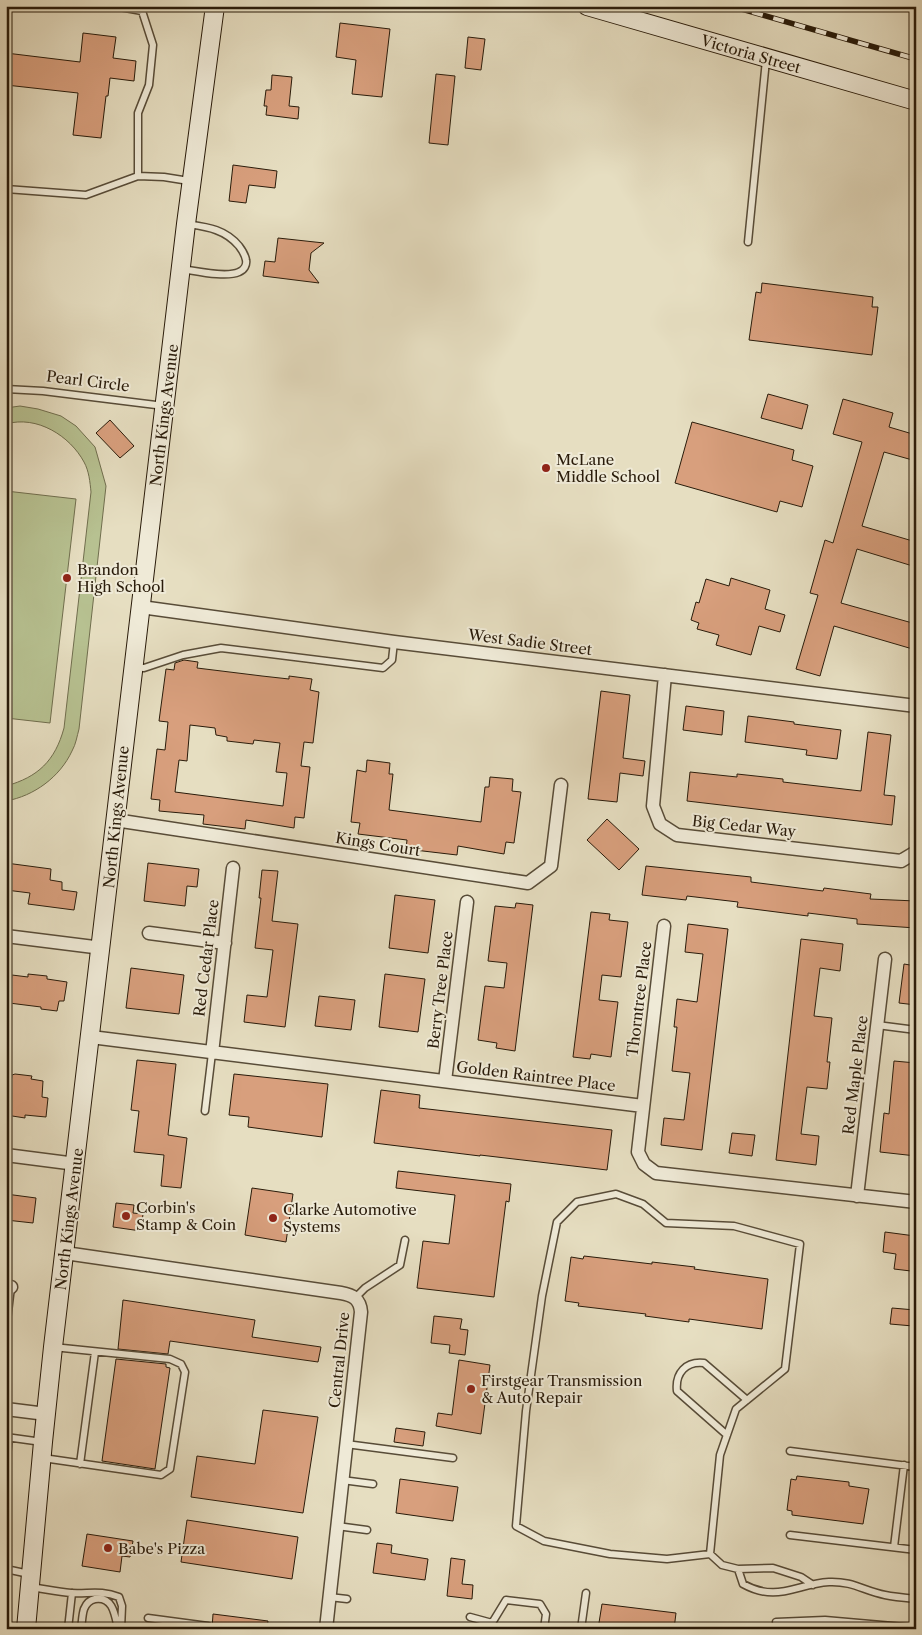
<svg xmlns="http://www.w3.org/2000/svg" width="922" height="1635" viewBox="0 0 922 1635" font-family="'Libre Caslon Text',serif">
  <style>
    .green { fill: #b7c191; stroke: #706e4e }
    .building { fill: #d89f7d; stroke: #291b0a; fill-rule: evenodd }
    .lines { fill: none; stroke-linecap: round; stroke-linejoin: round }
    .lane-casing { stroke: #584c38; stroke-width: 9 }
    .street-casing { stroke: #584c38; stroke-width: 15 }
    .secondary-casing { stroke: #291b0a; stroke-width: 20 }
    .lane { stroke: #efead7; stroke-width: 6 }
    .street { stroke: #efead7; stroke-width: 12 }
    .secondary { stroke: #efead7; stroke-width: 18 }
    .rail-casing { stroke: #291b0a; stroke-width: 5.5 }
    .rail { stroke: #efead7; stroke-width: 4; stroke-dasharray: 11; stroke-linecap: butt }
    .poi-dot { fill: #8f2418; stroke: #efead7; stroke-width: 2 }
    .labels { text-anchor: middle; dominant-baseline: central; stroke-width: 4; stroke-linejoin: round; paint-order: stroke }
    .street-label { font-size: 15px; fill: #291b0a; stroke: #efead7 }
    .poi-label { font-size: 15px; fill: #291b0a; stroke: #efead7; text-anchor: start }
  </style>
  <rect width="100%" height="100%" fill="#e6dec1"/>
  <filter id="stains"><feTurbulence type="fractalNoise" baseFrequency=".004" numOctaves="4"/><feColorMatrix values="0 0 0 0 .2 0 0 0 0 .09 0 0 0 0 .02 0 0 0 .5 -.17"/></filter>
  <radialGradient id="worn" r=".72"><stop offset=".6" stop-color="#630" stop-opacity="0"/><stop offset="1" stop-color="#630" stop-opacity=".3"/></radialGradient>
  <path class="green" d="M20,406L38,409L61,416L76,426L95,447L106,486L79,729C77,736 76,744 72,751C60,777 34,796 6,801V786C38,777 55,761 64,728L91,492C90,482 89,471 84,462C70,436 37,415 6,424V408Z
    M6,491L76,499L50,723L6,718Z"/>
  <path class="building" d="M340,23L390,29L382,97L352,94L356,60L336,57Z
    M83,33L116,37L113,58L136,61L134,81L110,78L108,96H106L101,138L73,135L78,93L6,85V53L80,62Z
    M468,37L485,39L481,70L465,68Z
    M436,74L455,76L448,145L429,143Z
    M272,75L292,77L289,106L299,107L298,119L266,115L267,106H264L266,90H271Z
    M233,165L277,171L275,188L249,185L246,203L229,201Z
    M278,238L324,243L311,253L309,270L319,283L263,276L265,261L275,262Z
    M762,283L873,297L872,307H878L872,355L749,340L756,292L761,293Z
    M768,394L808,405L802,429L761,418Z
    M843,399L893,413L889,427L916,435V461L884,452L862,526L916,542V567L857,549L841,603L916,624V650L834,626L820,676L796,669L818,595L810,593L825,540L833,543L862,442L833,434Z
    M110,420L134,446L120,458L96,433Z
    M692,422L794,450L792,460L813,466L802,507L780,501L777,512L675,483Z
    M731,578L770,590L765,609L785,615L780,632L759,626L751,655L716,645L719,635L697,629L699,623L691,620L696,602L699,603L706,579L729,586Z
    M184,660L198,662L197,668L262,676L289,679V676L312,679L310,690L319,692L313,743L304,742L301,766L310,767L304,818L295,817L294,828L246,820L245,829L203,824L204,815L159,811L160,800L151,799L157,749L165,750L168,722L159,721L166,669L174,670L175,663ZM190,725L215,728L216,735L227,737V741L253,744L254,740L280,743L276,772L287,773L283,806L175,792L179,760L187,761Z
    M601,691L630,695L623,758L645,761L643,776L620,773L617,802L588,799Z
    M686,706L724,711L722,735L683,730Z
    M748,716L794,722V724L841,730L837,759L806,755L807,750L745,742Z
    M868,732L891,735L884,795L895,796L892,825L687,801L690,772L737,777V774L783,779V782L861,791Z
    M367,760L390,763L389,774H393L389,810L481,822L485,787H489L490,777L513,779L512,791L521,792L514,843L506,842L504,854L458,846L457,855L406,849L407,840L358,834L360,823L351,822L357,770L366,772Z
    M607,819L639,849L619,870L587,840Z
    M6,863L51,869L50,880L62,882V890L77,892L74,910L28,904L30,893L6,890Z
    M148,863L199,869L197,887L187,886L185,906L144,901Z
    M646,866L751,877V882L823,891L824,888L871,894L870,899L916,901V928L857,924V919L808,913V916L761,910L737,907L738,902L687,896L686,900L642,895Z
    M262,870L278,871L272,921L298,924L285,1027L244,1022L247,995L267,997L273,950L255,948L261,898H259Z
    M395,895L435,900L428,953L389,948Z
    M516,903L533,905L515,1051L496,1048L497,1043L478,1040L485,986L504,988L507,963L488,961L495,906L515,908Z
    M591,912L610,914L609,920L628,922L621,977L602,975L599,1000L618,1002L611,1057L591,1054L590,1059L573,1057Z
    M688,924L728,929L702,1150L661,1145L664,1118L684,1120L690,1073L672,1071L677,1027H674L677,999L697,1002L703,954L685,952Z
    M801,939L843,944L840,971L820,968L814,1016L832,1018L827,1062H830L827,1089L807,1087L801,1134L819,1136L816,1165L776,1160Z
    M904,964L916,966V1005L899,1003Z
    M131,968L184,975L179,1014L126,1008Z
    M28,974L47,976V979L67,982L64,1001H59L57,1011L41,1009V1007L9,1003L12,975L28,977Z
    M385,974L425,979L418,1032L379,1027Z
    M319,996L355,1000L351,1030L315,1026Z
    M137,1060L176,1064L168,1135L187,1138L181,1188L161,1186L164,1155L134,1152L139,1111L131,1110Z
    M894,1061L916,1063V1156L880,1152L884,1113L889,1114Z
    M15,1074L32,1076L31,1079L43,1081L42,1097L48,1098L46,1117L25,1115V1118L6,1115V1093H10L12,1075Z
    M234,1074L328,1084L322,1137L248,1127L249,1117L229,1115Z
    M381,1090L420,1095L419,1108L612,1130L607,1170L480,1155V1156L374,1143Z
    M732,1133L755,1135L752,1156L729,1153Z
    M398,1171L511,1184L509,1202L506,1201L494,1297L417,1288L423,1241L449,1244L455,1195L396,1188Z
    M252,1188L293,1194L286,1242L245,1235Z
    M6,1194L36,1198L33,1223L6,1220Z
    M116,1203L134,1205L133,1213L143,1214L141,1231L113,1227Z
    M885,1232L915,1236L911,1271L894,1269L896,1254L883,1252Z
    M584,1256L652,1264V1262L695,1267L694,1269L768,1279L762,1329L689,1319V1322L645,1316L646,1314L578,1306L579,1303L565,1301L571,1257L583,1259Z
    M123,1300L255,1320L252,1337L321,1347L318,1362L170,1341L168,1354L118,1349Z
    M892,1308L915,1310L913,1326L890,1324Z
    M434,1316L462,1319L460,1329L468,1330L465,1355L449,1353L450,1345L431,1343Z
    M116,1359L166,1364V1367L170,1368L155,1469L102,1461Z
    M459,1360L490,1365L481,1434L436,1426L438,1413L452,1415Z
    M263,1410L318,1417L303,1513L191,1497L197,1456L255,1464Z
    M396,1428L425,1432L423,1446L394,1442Z
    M797,1476L849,1482V1486L869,1489L863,1524L792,1515V1511L787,1510L791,1479L796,1480Z
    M400,1479L458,1487L453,1521L396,1513Z
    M187,1520L298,1537L292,1579L181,1562Z
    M87,1534L133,1541L130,1557L122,1556L120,1572L82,1566Z
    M377,1543L392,1545L391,1553L428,1559L425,1580L373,1573Z
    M451,1558L465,1560L462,1584L473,1585L472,1599L447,1596Z
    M602,1604L676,1613L674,1629H598Z
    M213,1614L268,1621L267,1629H212Z"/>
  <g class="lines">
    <g class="lane-casing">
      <path id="lane" d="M114,6L142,11L153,45L149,85L138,113V176L164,177L189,181
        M6,189L86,195L138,176
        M748,242L766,60
        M182,269C196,271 226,278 239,272C244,270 247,265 246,260C245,254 242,250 239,246C225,229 207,227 187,224
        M6,389L43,391L164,406
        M134,667L144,668L183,655L221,648L383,668L392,660L394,642
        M877,1025L916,1030
        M205,1111L212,1053
        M355,1298L365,1288L400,1265L405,1240
        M6,1329L11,1287
        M727,1435L677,1391C675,1373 686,1361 704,1363L747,1400
        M6,1437L42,1442
        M346,1444L453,1458
        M790,1451L916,1467
        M43,1458L161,1475L170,1469L185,1372L181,1364L170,1359L53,1347
        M6,1464L9,1438
        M80,1464L95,1352
        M342,1480L373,1484
        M337,1526L367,1530
        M790,1535L916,1550
        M894,1547L904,1465
        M710,1554L667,1559L610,1554L544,1541L516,1526L526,1411L542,1296L557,1222L577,1202L616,1194L643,1204L666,1223L734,1226L800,1244L785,1369L736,1409L720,1455L710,1554L722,1565L738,1569L773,1568L801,1577L813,1585
        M6,1569L29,1574
        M738,1569L743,1584C777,1603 796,1584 829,1582C853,1581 864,1591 885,1595C895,1597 906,1598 916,1599
        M31,1587C45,1589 58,1592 71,1593C89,1594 101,1590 119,1597L122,1606L121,1629
        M329,1597L347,1599
        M470,1617L492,1623
        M148,1618L208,1626L207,1629
        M776,1622L825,1620L916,1628
        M68,1629L72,1593
        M81,1629C82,1623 82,1615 84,1609C86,1604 90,1600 95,1599C113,1596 115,1615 118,1629
        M491,1629L492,1623L506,1600L540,1604L546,1614L544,1629
        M513,1629H526
        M581,1629L586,1593"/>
    </g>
    <g class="street-casing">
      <path id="street" d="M141,607L394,642L916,706
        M665,675L653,806L660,824L677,835L901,861L916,852
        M115,820L528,883L551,866L561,785
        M664,926L638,1152L644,1164L656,1173L916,1202
        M149,933L225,943
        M6,936L102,948
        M91,1037L643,1106
        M212,1053L233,868
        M445,1081L467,902
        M6,1155L76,1164
        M857,1196L885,959
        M65,1253L341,1293C353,1295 360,1299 361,1312L326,1629
        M6,1286L11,1287
        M6,1409L46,1414"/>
    </g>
    <g class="secondary-casing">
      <path id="secondary" d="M587,6L916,101
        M26,1629L43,1442L53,1347L186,224L215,6"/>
    </g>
    <use href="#lane" class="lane"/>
    <use href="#street" class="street"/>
    <use href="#secondary" class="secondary"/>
    <g class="rail-casing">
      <path id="rail" d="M731,6L916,59"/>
    </g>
    <use href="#rail" class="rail"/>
  </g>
  <g class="poi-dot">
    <circle cx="546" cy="468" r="5"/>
    <circle cx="67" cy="578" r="5"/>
    <circle cx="126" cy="1216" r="5"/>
    <circle cx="273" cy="1218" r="5"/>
    <circle cx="471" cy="1389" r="5"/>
    <circle cx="108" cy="1548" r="5"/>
  </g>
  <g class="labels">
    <g class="street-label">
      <text transform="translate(751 54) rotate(16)">Victoria Street</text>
      <text transform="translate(88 381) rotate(7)">Pearl Circle</text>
      <text transform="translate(164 415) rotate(-83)">North Kings Avenue</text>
      <text transform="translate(530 642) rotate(7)">West Sadie Street</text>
      <text transform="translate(116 817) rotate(-84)">North Kings Avenue</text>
      <text transform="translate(744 826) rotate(6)">Big Cedar Way</text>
      <text transform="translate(378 844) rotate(9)">Kings Court</text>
      <text transform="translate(206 958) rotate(-83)">Red Cedar Place</text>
      <text transform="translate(440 990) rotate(-83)">Berry Tree Place</text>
      <text transform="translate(639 999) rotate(-83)">Thorntree Place</text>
      <text transform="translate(855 1075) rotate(-83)">Red Maple Place</text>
      <text transform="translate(536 1076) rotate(7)">Golden Raintree Place</text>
      <text transform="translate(69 1219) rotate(-83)">North Kings Avenue</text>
      <text transform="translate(339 1360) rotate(-84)">Central Drive</text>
    </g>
    <g class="poi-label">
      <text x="556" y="459">McLane<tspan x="556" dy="17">Middle School</tspan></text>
      <text x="77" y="569">Brandon<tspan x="77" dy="17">High School</tspan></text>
      <text x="136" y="1207">Corbin's<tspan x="136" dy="17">Stamp &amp; Coin</tspan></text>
      <text x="283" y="1209">Clarke Automotive<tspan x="283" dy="17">Systems</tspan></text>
      <text x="481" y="1380">Firstgear Transmission<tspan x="481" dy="17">&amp; Auto Repair</tspan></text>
      <text x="118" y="1548">Babe's Pizza</text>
    </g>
  </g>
  <rect width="922" height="1635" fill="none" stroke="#e6dec1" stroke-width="25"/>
  <rect x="8" y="8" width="907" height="1620" fill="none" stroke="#291b0a" stroke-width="2.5"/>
  <rect x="12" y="12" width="897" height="1610" fill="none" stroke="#291b0a"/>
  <rect width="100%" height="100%" filter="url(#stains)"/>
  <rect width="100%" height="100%" fill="url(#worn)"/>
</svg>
